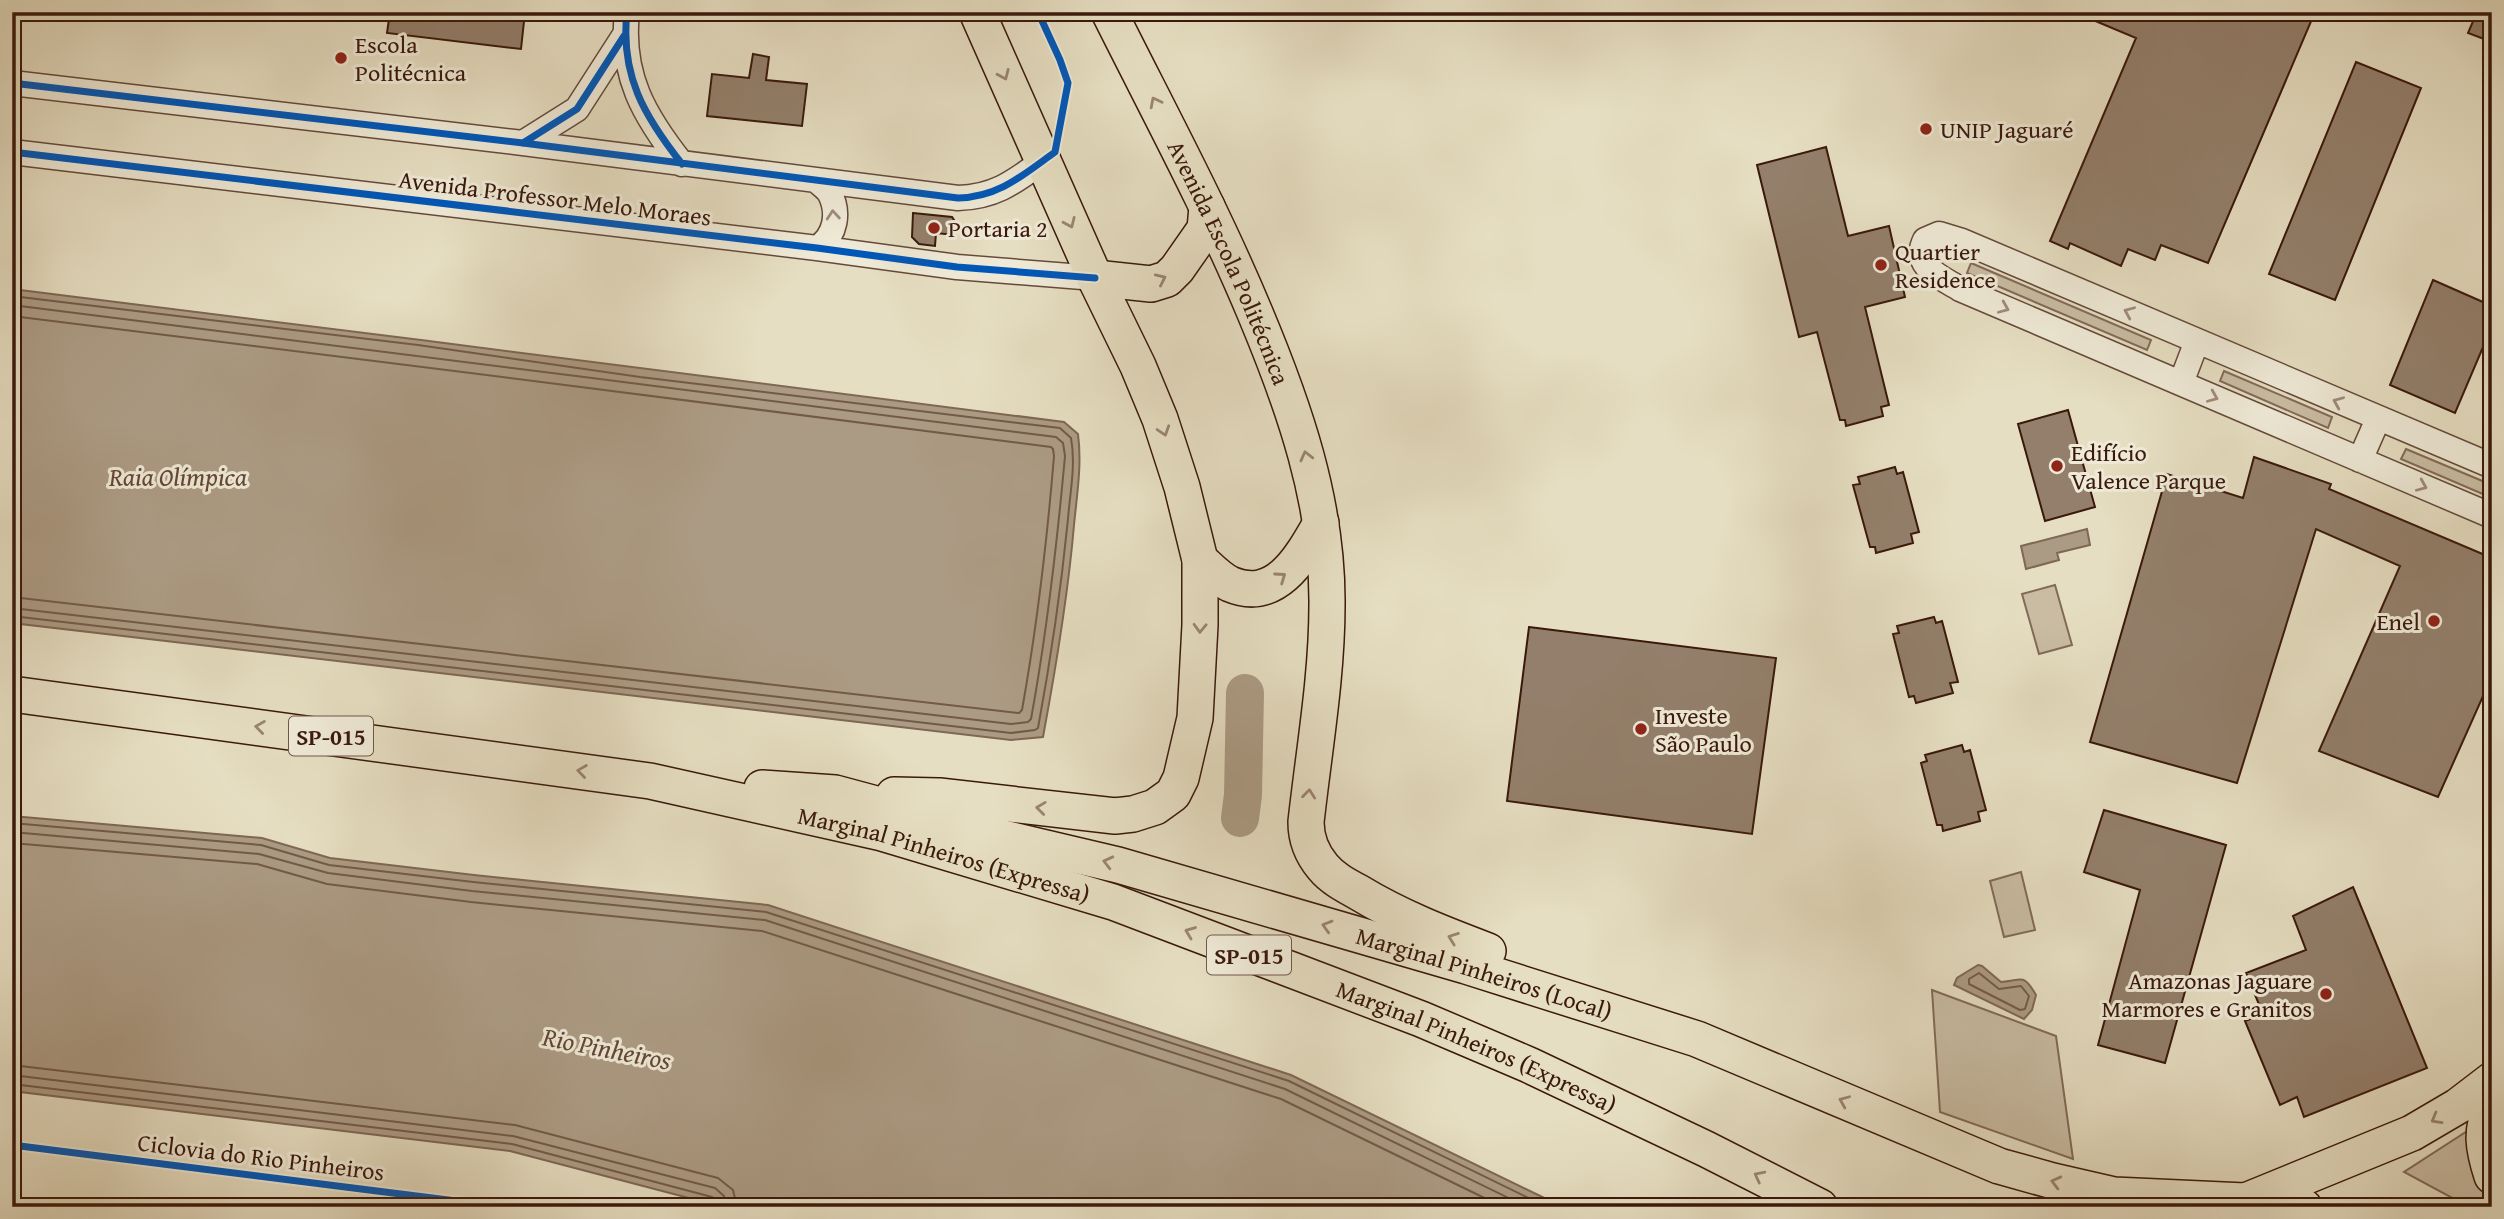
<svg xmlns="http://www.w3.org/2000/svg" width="2504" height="1219" viewBox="0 0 2504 1219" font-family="'Gentium Book Plus',serif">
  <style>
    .green { fill: #c9bca3; stroke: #826a58; stroke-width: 2 }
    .water { fill: #ac9b84; stroke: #7e6754; stroke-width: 2 }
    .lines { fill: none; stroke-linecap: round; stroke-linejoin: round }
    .shore { stroke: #735a48; stroke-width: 2 }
    .river { stroke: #ac9b84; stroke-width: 38 }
    .building { fill: #937f6b; stroke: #3a180c; stroke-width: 2 }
    .minor-casing { stroke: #654a3a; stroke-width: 27 }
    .highway-casing { stroke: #3a180c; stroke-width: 38 }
    .minor { stroke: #efead7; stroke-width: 24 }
    .highway { stroke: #e6dec2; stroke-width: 35 }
    .rail { stroke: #3a180c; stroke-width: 5; stroke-dasharray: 12 12; stroke-linecap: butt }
    .cycleway-casing { stroke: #efead7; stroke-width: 11 }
    .cycleway { stroke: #0057b8; stroke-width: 7 }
    .oneway { stroke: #998570 }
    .oneway2 { stroke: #9e8c7c }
    .poi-dot { fill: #8f2418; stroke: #efead7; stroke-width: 2.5 }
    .labels { text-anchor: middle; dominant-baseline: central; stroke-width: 6; stroke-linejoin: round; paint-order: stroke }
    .shield { fill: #efead7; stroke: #705749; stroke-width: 2 }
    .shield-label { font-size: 23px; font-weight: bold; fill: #3a180c }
    .poi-label { font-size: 24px; fill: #3a180c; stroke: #efead7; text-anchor: start }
    .street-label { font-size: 24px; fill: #3a180c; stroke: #efead7 }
    .water-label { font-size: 26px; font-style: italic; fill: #624636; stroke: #efead7 }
  </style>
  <rect width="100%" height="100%" fill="#e6dec2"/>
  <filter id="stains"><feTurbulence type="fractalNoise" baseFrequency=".00286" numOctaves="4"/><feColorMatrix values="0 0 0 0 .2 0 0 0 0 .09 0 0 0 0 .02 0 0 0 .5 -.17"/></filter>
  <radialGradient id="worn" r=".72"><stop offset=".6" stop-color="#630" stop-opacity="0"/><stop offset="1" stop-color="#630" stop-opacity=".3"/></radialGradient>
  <path class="green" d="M1971,263L2151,340L2147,350L1967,273Z
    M2224,371L2332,417L2328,428L2220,381Z
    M2406,449L2492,485V498L2401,459Z
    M2055,585L2072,645L2039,654L2022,594Z
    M2021,872L2035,930L2004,937L1990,881Z
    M1932,990L2056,1036L2073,1159L1940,1112Z
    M2492,1115V1207H2469L2404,1172Z"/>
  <path class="water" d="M12,289C363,331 713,379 1064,422L1078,434C1082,465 1077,494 1074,525C1068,596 1056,667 1043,737L1011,740L12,623Z
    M2087,529L2090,545L2057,553L2059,560L2026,569L2021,546Z
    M12,816L262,838L330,858L474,875L768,905L1291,1075L1563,1207H723L510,1151L12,1091Z
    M1978,965L1982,966L2001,982C2022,981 2023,972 2036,995L2032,1010L2024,1019L1954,985L1957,978Z"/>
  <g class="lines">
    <path class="shore" d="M12,296L418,345L640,377L1060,428L1071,438C1076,465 1070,492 1068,519C1061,589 1051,658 1038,728L1035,730L1011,733L12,616
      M12,305C360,347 708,394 1056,437L1063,443L1065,456C1057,544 1047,632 1031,719L1028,722L1011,724L12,608
      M12,316C359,357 704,404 1051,447L1053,449L1054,456C1047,541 1037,626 1022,710L1019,713L12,597
      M12,823L261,845L329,865L473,882L766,912L1289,1081L1547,1207
      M12,832L259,854L328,873L472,891L765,920L1285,1089L1527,1207
      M12,843L257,864L327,884L471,902L762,931L1281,1099L1503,1207
      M1979,973L1999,989L2021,986L2029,996L2025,1009L2020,1010L1969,984V979Z
      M12,1065L515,1125L718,1178L733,1190L737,1207
      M12,1075L513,1136L715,1188L724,1196L727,1207
      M12,1084L512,1144L712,1197L717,1200L718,1207"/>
    <path class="river" d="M1240,818L1243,795L1245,693"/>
  </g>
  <path class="building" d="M390,12H525L521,49L387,33Z
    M2074,12H2315L2208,263L2161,245L2155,260L2128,249L2121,266L2070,243L2068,249L2050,241L2136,38Z
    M2477,12H2492V42L2468,33Z
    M753,54L769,57L766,80L807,84L802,126L707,116L712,74L749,78Z
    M2356,62L2421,88L2335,300L2269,274Z
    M1826,147L1848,236L1889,226L1905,297L1865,307L1889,405L1881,407L1883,416L1846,426L1845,420H1840L1817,332L1799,337L1757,165Z
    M913,213L952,217L956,223L954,235L936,233L935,246L919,244L912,237Z
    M2433,280L2492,306V326L2455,413L2390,385Z
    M2068,410L2095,507L2045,521L2018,424Z
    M2254,457L2331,484L2329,489L2492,558V676L2438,797L2319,751L2400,566L2316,529L2237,783L2090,742L2167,474L2243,498Z
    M1895,467L1897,474L1903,472L1919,532L1911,534L1913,543L1876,553L1875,547H1870L1853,485L1860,484L1858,477Z
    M1934,617L1936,623L1942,621L1958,682L1950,683L1953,693L1916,703L1914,696L1909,697L1893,634L1899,633L1897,626Z
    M1529,627L1776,658L1752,834L1507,801Z
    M1962,745L1964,752L1970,750L1986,810L1978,812L1980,821L1943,831L1942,825H1937L1921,763L1927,761L1925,755Z
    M2104,810L2226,845L2165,1063L2098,1045L2140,890L2084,872Z
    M2353,887L2427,1068L2304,1117L2297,1097L2280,1105L2245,1021L2263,1014L2246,973L2306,950L2293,916Z"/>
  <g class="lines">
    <g class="minor-casing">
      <path id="minor" d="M627,12C620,75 644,116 682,164
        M12,83L523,143L958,198C995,197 1014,182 1043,161
        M523,143L577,109L624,36
        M12,152L817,248L957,267L1095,278
        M816,180C820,184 826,188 829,192C840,212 836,236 817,248
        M2181,383L2197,341
        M2360,460L2378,419
        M2492,466L1962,241L1939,234L1925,240C1912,267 1941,277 1960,289L2492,516"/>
    </g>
    <g class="highway-casing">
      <g id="highway">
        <path id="s1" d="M1109,12C1159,112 1212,210 1255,313C1294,406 1328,503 1327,605C1327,677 1314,750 1306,822C1306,839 1312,854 1323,867C1332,878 1345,885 1358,892C1399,917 1443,934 1488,951"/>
        <path d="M1095,278L1151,284L1167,279L1177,269L1205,229L1207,207"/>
        <path d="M1200,560C1209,568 1219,579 1230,584C1277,604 1302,556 1321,523"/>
        <path id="s2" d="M12,694L650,781L882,833L1113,902L1421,1019L1529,1065L1706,1149L1820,1207"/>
        <path id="s3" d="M762,788L835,793L995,836L1118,865L1466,966L1697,1039L1999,1166L2053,1181L2114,1195L2245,1201L2304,1207"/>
        <path d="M894,795L939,796L1115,816L1133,814L1155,807L1173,794L1181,778L1195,718L1200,625V560L1182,487L1160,419L1138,366L1095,278L977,12"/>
        <path d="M2492,1104C2480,1131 2483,1148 2492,1176"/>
        <path d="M2248,1200L2412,1133L2458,1106L2492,1080"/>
      </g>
    </g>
    <use href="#minor" class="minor"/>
    <use href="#highway" class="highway"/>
    <path class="rail" d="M12,1199L81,1207"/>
    <g class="cycleway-casing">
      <path id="cycleway" d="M627,12C620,75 644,116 682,164
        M12,83L523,143L958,198C999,197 1023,175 1055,152L1068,83L1060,60L1038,12
        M523,143L577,109L624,36
        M12,152L817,248L957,267L1095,278
        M12,1145L504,1207"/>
    </g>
    <use href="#cycleway" class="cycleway"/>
  </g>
  <defs><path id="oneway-chevron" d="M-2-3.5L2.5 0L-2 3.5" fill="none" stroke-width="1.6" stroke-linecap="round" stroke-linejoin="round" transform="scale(1.75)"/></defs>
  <g class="oneway">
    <use href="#oneway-chevron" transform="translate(1004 75) rotate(66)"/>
    <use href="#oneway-chevron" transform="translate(1155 102) rotate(-117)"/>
    <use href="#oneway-chevron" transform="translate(1070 223) rotate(66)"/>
    <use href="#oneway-chevron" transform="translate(1161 279) rotate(-25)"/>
    <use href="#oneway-chevron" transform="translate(1164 431) rotate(72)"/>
    <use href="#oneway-chevron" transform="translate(1306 456) rotate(-104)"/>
    <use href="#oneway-chevron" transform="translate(1281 577) rotate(-35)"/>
    <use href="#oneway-chevron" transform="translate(1200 628) rotate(92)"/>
    <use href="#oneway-chevron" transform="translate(260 727) rotate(-172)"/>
    <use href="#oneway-chevron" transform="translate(582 771) rotate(-172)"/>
    <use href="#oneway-chevron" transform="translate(1309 794) rotate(-84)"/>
    <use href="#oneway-chevron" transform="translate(1041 808) rotate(-173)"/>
    <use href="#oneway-chevron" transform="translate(1108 862) rotate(-166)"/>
    <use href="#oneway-chevron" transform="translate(1327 926) rotate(-164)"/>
    <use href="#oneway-chevron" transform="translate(1190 932) rotate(-159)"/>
    <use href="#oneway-chevron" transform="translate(1453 938) rotate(-160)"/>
    <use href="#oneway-chevron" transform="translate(1844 1101) rotate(-157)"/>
    <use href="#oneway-chevron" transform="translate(2436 1119) rotate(150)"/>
    <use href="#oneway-chevron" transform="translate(1759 1176) rotate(-153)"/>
    <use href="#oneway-chevron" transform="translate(2056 1182) rotate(-166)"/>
  </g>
  <g class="oneway2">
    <use href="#oneway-chevron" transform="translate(833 215) rotate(-95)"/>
    <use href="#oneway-chevron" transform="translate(2004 308) rotate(23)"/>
    <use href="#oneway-chevron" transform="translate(2129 312) rotate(-157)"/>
    <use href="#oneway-chevron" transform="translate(2213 397) rotate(23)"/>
    <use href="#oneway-chevron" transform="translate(2338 402) rotate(-157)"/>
    <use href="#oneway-chevron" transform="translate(2422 486) rotate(23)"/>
  </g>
  <g class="poi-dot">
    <circle cx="341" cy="58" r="7"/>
    <circle cx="1926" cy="129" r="7"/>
    <circle cx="934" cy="228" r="7"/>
    <circle cx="1881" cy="265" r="7"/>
    <circle cx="2057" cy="466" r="7"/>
    <circle cx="2434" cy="621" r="7"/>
    <circle cx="1641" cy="729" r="7"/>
    <circle cx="2326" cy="994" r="7"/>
  </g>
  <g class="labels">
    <g class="shield">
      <rect x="289" y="716.5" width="84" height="39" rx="5"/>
      <rect x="1207" y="935.5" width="84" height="39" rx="5"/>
    </g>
    <g class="shield-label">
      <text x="331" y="736">SP-015</text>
      <text x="1249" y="955">SP-015</text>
    </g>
    <g class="poi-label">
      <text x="355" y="44">Escola<tspan x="355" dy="28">Politécnica</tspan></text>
      <text x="1940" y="129">UNIP Jaguaré</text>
      <text x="948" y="228">Portaria 2</text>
      <text x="1895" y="251">Quartier<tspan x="1895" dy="28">Residence</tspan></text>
      <text x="2071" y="452">Edifício<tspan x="2071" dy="28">Valence Parque</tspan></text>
      <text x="2420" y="621" text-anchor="end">Enel</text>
      <text x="1655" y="715">Investe<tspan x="1655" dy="28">São Paulo</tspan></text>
      <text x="2312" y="980" text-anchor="end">Amazonas Jaguare<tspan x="2312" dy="28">Marmores e Granitos</tspan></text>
    </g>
    <g class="street-label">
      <text transform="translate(555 198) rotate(7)">Avenida Professor Melo Moraes</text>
      <text stroke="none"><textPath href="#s1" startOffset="278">Avenida Escola Politécnica</textPath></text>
      <text stroke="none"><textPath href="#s2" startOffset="947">Marginal Pinheiros (Expressa)</textPath></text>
      <text stroke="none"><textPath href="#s3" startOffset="747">Marginal Pinheiros (Local)</textPath></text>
      <text stroke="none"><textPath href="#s2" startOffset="1514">Marginal Pinheiros (Expressa)</textPath></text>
      <text transform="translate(261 1157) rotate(7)">Ciclovia do Rio Pinheiros</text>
    </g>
    <g class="water-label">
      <text x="178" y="476">Raia Olímpica</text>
      <text transform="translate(607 1048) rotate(11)">Rio Pinheiros</text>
    </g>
  </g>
  <rect width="2504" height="1219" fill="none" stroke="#e6dec2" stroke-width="42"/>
  <rect x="14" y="14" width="2476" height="1191" fill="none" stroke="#3a180c" stroke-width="3.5"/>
  <rect x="21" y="21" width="2462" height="1177" fill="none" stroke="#3a180c" stroke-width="2"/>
  <rect width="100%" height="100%" filter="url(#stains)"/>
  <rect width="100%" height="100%" fill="url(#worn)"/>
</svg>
